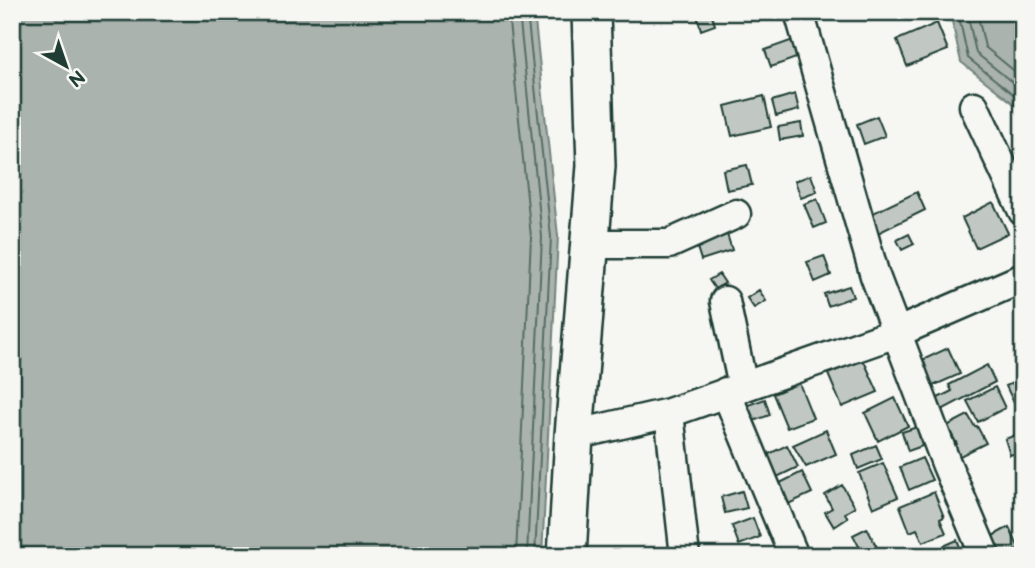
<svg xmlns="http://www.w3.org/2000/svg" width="1035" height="568" viewBox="0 0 1035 568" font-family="'Balsamiq Sans',sans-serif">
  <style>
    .water { fill: #aab3ae; stroke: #72847d; stroke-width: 2 }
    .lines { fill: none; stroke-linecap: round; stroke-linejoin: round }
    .shore { stroke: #576c65; stroke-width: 2 }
    .building { fill: #c1c8c3; stroke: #1f3d34; stroke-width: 2 }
    .minor-casing { stroke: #1f3d34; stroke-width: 33 }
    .major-casing { stroke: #1f3d34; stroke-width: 42 }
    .minor { stroke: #f6f6f2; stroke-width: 28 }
    .major { stroke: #f6f6f2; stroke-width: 37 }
  </style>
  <rect width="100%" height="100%" fill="#f6f6f2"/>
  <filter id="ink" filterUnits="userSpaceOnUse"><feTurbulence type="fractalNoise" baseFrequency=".0143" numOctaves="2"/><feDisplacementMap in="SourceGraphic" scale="14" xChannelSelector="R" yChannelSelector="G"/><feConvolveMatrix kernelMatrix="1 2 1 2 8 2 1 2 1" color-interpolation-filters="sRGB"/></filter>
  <g filter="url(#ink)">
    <path class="water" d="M12,12H534L558,236L542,556H12Z
      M950,12H1023V111L961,62Z"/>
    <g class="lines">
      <path class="shore" d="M508,12L531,237L516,556
        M519,12L542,237L527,556
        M527,12L551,237L535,556
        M958,12L968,58L1023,102
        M967,12L976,53L1023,91
        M977,12L985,47L1023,78"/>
    </g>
    <path class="building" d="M696,12H719V13L712,15L715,25L701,30Z
      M937,23L948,50L907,66L897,40Z
      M793,40L799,57L771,67L765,50Z
      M795,94L799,110L776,116L772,101Z
      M764,96L771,127L732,136L725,106Z
      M877,116L885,136L864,144L857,124Z
      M801,123L803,136L780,140L778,127Z
      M747,165L752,185L727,190L723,170Z
      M811,175L817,192L801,198L795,181Z
      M917,192L925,210L878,233L869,215Z
      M817,199L826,223L814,228L804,204Z
      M993,202L1008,233L976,248L962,218Z
      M725,228L732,250L701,260L694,238Z
      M909,234L914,244L902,250L897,240Z
      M824,256L831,275L815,282L807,262Z
      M719,274L725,283L715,289L709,280Z
      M849,286L853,297L828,306L824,294Z
      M759,290L766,301L754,308L747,298Z
      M948,348L960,374L926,389L914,364Z
      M863,359L878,392L842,407L828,374Z
      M987,365L995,382L942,410L936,399L952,391L949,385Z
      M1023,378V399L1014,403L1006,386Z
      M799,383L813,418L787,428L773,394Z
      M995,387L1005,408L978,422L967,401Z
      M895,398L908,426L878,441L865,413Z
      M765,399L770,415L753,421L748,405Z
      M968,415L975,427L977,426L986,443L958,457L953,446L957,444L947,426Z
      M917,427L922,446L908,451L902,432Z
      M826,430L836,454L806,467L793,445Z
      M1021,433L1023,451L1010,455L1005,439Z
      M787,445L798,467L775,478L765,456Z
      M876,445L882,459L858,469L853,455Z
      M922,458L932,480L909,490L900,467Z
      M883,463L898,497L873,508L859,473Z
      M802,472L812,493L784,506L774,486Z
      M842,485L855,507L845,513L848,518L834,527L825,512L832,508L825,495Z
      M742,491L747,508L725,513L721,497Z
      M934,492L944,517L940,519L946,533L923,542L917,529L910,532L900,506Z
      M753,518L760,537L739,545L732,526Z
      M1009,527L1019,548L1005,556H998L989,538Z
      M867,528L878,549L864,556L853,535Z
      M957,540L964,556H934L932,551Z"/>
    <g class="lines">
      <g class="minor-casing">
        <path id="minor" d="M799,12L875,276L946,463L985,556
          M974,106L1023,211
          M590,244H669L736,214
          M725,301L743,387
          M726,392L794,556
          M669,413L685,556
          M574,435L669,413L896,333L1023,278"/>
      </g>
      <g class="major-casing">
        <path id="major" d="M567,556L574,435L596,166L591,12"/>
      </g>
      <use href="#minor" class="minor"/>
      <use href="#major" class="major"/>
    </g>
  </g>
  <rect width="1035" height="568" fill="none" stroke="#f6f6f2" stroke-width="42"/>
  <rect x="21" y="21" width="993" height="526" fill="none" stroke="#1f3d34" stroke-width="2.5" filter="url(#ink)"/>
  <g transform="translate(66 66) rotate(140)" stroke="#f6f6f2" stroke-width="5" paint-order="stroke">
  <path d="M0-5L12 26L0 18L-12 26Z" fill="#1f3d34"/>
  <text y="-10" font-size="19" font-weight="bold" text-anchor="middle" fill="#1f3d34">N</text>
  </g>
</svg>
